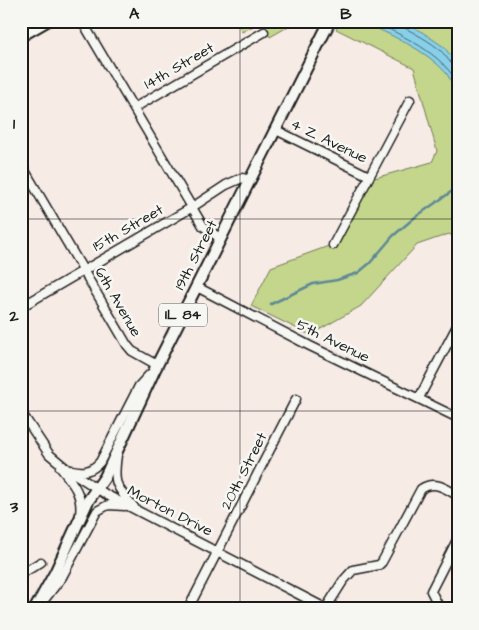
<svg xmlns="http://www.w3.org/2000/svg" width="479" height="630" viewBox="0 0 479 630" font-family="'Architects Daughter',sans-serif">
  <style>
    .green { fill: #c3d68b; stroke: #707954 }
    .water { fill: #88d0e9; stroke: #5d8897 }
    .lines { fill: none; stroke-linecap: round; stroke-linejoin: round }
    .shore { stroke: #47646e; stroke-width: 1 }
    .stream { stroke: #5d8897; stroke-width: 2.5 }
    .minor-casing { stroke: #1c1c1c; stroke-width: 11 }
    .major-casing { stroke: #1c1c1c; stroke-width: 14 }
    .minor { stroke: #f6f6f2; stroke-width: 8 }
    .major { stroke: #f6f6f2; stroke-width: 10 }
    .grid { fill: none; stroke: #1c1c1c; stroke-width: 1; stroke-opacity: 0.55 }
    .labels { text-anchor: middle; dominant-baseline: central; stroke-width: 5; stroke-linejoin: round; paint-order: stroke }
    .shield { fill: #f6f6f2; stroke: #5d5d5c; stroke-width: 1 }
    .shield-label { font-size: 14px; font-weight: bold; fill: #1c1c1c }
    .street-label { font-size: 15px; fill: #1c1c1c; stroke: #f6f6f2 }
    .neatline { fill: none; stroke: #1c1c1c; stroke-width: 2 }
    .grid-label { font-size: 16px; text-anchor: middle; font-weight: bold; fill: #1c1c1c }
  </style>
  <rect width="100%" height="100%" fill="#f7ebe6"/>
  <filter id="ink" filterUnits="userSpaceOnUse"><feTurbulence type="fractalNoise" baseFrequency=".02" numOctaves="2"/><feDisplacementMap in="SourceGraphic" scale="10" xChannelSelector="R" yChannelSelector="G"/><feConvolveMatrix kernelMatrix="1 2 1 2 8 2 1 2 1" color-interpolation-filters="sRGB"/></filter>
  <g filter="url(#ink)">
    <path class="green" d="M237,21H298L270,37L261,22L242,32Z
      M340,21H450L458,26V239L449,234L417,245L361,306L310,335L251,306L271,267L337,243L371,179L432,162L437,151L414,68L336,29Z"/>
    <path class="water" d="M362,21H402L422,32L444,47L458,65V95C454,88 451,80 447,74C426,49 391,36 362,21Z"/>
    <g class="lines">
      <path class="shore" d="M373,21C404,37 441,52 458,84
        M401,21L403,27C416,34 430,41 441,51C447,56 450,66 458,67"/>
      <path class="stream" d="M271,304L313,284L337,280L358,273L370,263L393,236L414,218L458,187"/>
      <g class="minor-casing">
        <path id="minor" d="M82,21L203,226L221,239
          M134,108L264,32
          M276,130L369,176
          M21,164L127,345L132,351L157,365
          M333,245L410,100
          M197,287L310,346L458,418
          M21,307L191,208L226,185L242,178L251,180
          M419,398L458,324
          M21,412L49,454L67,469L107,495L327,609
          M117,455C113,484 115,485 134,507
          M60,467C72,482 83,494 80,514
          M72,470C84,473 92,471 100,462L139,386L150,374
          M21,574L41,562
          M44,600L62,577L97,511L108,505L125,506
          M326,608L343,581L353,570L379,565L382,562L421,489C434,480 446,488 458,496
          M188,609L296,399
          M440,609L431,591L458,538"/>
      </g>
      <g class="major-casing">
        <path id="major" d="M21,36L47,21
          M35,609L55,573L88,501L105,477L155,369L330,21"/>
      </g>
      <use href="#minor" class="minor"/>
      <use href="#major" class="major"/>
    </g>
  </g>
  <path class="grid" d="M240,21V609M21,219H458M21,411H458"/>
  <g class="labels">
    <rect class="shield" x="159" y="303.5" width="48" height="23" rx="4"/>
    <g class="shield-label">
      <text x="183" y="315">IL 84</text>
    </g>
    <g class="street-label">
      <text transform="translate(179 66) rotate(-30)">14th Street</text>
      <text transform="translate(329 141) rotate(26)">4 Z Avenue</text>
      <text transform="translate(128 228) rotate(-30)">15th Street</text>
      <text transform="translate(196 255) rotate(-63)">19th Street</text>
      <text transform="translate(118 302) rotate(60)">6th Avenue</text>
      <text transform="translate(333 341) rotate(26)">5th Avenue</text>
      <text transform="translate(244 471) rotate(-63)">20th Street</text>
      <text transform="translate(170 511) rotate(27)">Morton Drive</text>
    </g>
  </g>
  <rect width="479" height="630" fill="none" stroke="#f6f6f2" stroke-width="55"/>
  <rect x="28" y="28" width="424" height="574" class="neatline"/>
  <g class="grid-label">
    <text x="134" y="19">A</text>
    <text x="346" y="19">B</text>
    <text x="14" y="129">1</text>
    <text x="14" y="321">2</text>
    <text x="14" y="512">3</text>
  </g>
</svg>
